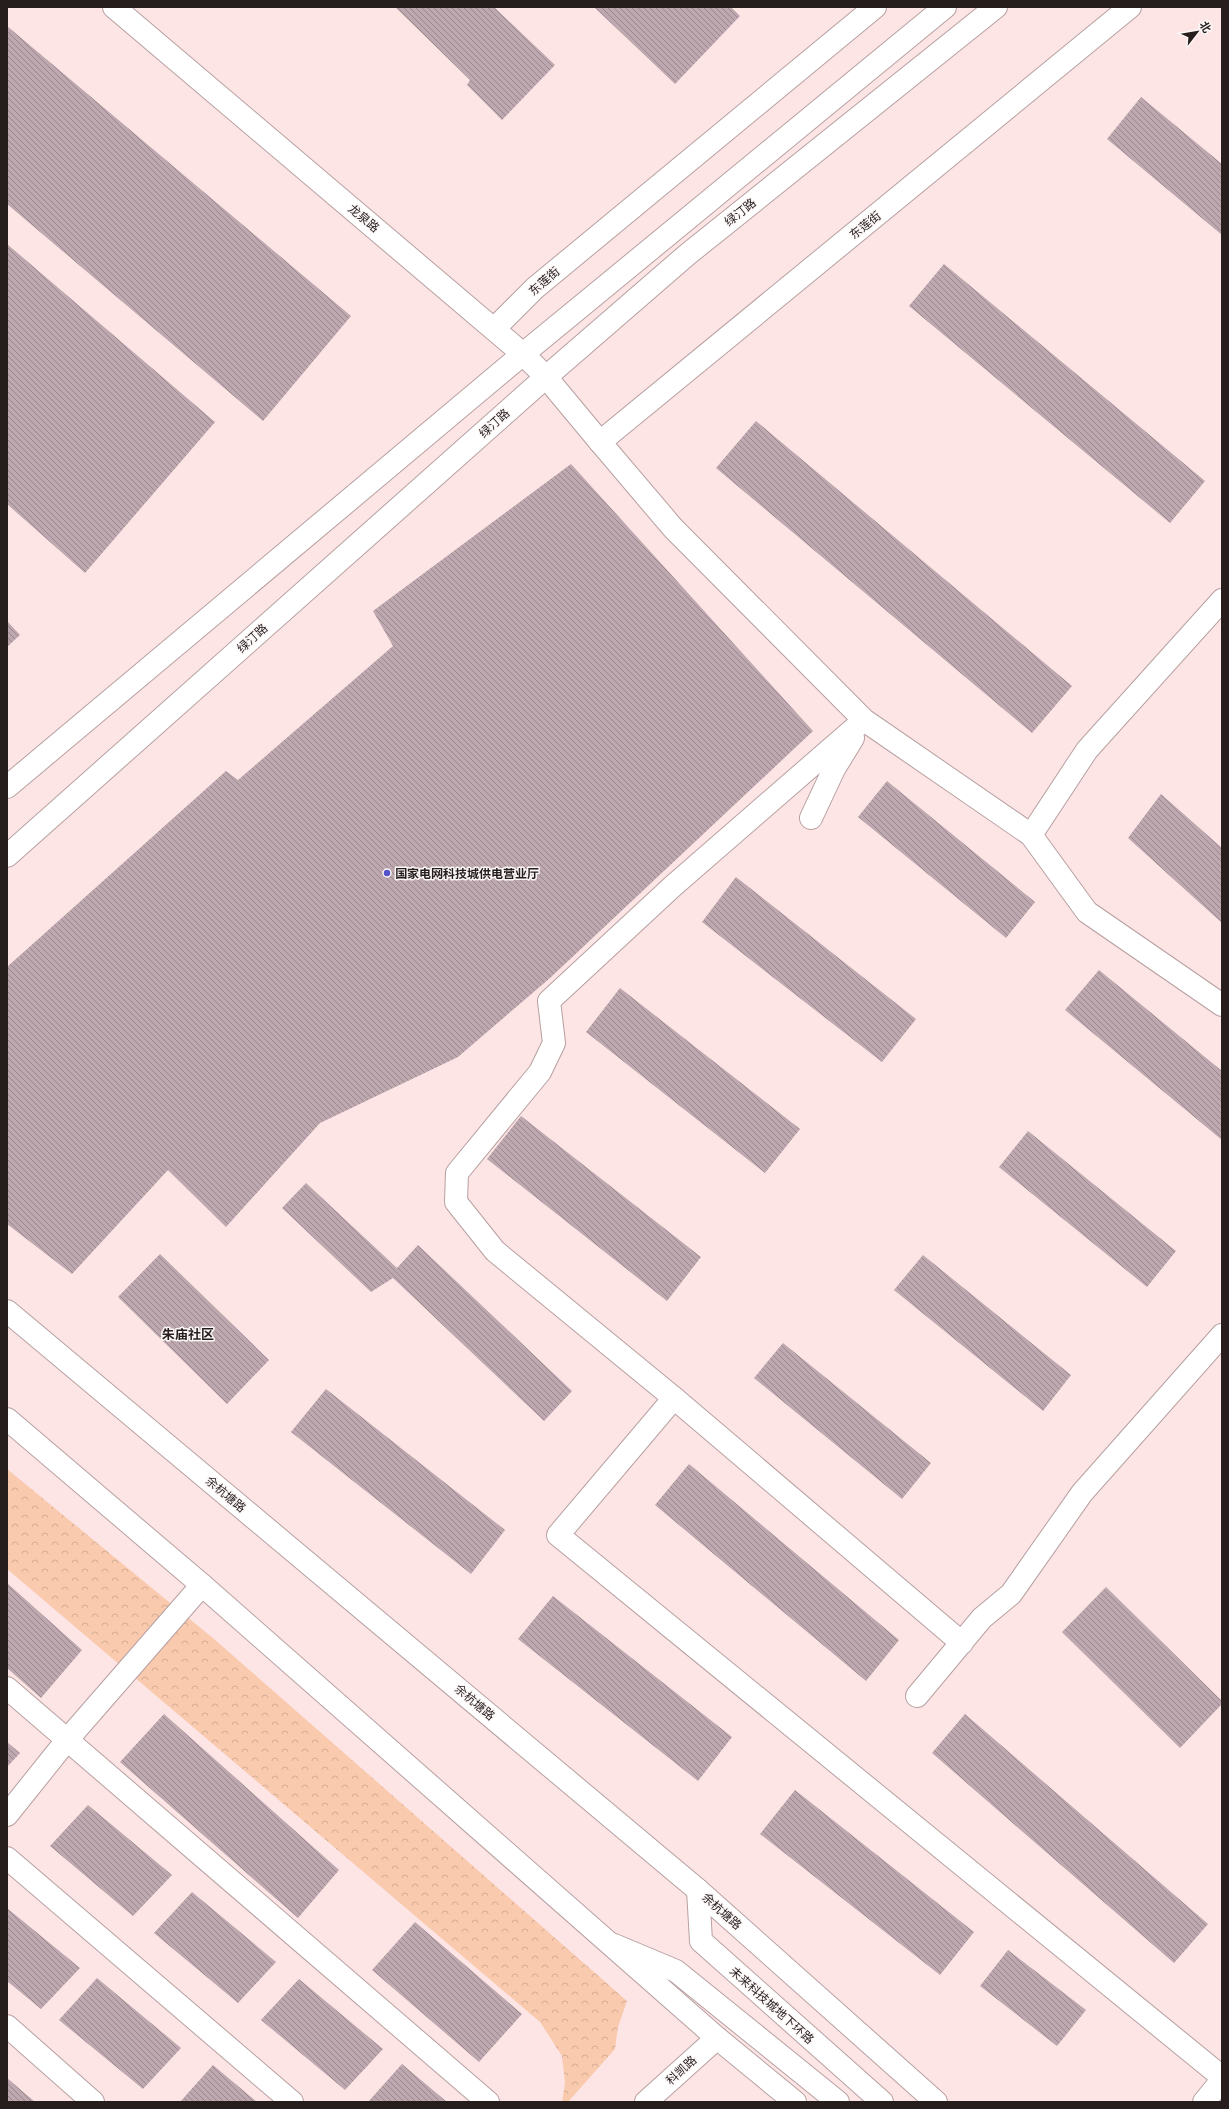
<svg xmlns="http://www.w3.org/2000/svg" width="1229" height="2109" viewBox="0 0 1229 2109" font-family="'Titillium Web','Noto Sans SC',sans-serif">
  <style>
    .forest { fill: url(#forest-crowns) }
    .building { fill: url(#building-back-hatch) }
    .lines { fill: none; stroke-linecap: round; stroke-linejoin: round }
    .service-casing { stroke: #b7a0a1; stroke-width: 24 }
    .minor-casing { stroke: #b7a0a1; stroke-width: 24 }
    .tertiary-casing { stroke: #b7a0a1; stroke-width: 24 }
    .secondary-casing { stroke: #b7a0a1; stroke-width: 24 }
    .service { stroke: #fff; stroke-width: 22 }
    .minor { stroke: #fff; stroke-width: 22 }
    .tertiary { stroke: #fff; stroke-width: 22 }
    .secondary { stroke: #fff; stroke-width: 22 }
    .poi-dot { fill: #5253ca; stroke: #fcf7f7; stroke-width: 1.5 }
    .labels { text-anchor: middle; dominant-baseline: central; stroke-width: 3; stroke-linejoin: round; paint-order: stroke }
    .street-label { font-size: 12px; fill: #261d1d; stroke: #fcf7f7 }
    .poi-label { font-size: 12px; font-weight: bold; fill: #261d1d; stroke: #fcf7f7; text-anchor: start }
    .neighbourhood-label { font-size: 13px; font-weight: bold; fill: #261d1d; stroke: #fcf7f7 }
  </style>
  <defs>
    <pattern id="forest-crowns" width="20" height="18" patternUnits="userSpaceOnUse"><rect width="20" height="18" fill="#f9caae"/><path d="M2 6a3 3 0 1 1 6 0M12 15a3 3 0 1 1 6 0" fill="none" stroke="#d5ad95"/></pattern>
    <pattern id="building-back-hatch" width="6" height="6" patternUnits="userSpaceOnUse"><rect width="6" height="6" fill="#bea8af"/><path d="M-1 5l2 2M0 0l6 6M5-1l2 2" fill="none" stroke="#9a888e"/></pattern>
  </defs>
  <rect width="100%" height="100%" fill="#fde4e5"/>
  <path class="forest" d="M7,1469L214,1639L627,2001L618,2027L615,2049L568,2102H562L565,2083L562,2056L540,2022L7,1569Z"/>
  <path class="building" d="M395,7H494L555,65L502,120L467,85L470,80Z
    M594,7H731L740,16L675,84Z
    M7,26L351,316L263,421L7,204Z
    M1141,97L1222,164V235L1107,139Z
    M7,244L215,422L85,573L7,504Z
    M944,264L1205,481L1170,523L909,306Z
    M756,421L1072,686L1032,733L716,468Z
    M571,464L813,731L550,978L458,1057L320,1123L226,1227L168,1170L72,1274L7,1224V967L226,771L238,780L393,646L373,611Z
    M7,621L20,635L7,647Z
    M887,781L1035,902L1006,938L858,817Z
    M1161,794L1222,848V923L1128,838Z
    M736,877L916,1019L882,1062L702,922Z
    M1099,970L1222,1071V1140L1065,1010Z
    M620,988L800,1129L765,1173L586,1032Z
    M521,1116L701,1257L667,1301L487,1159Z
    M1028,1131L1176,1251L1147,1287L999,1167Z
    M306,1183L397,1268L418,1245L572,1391L544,1421L393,1278L371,1292L282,1208Z
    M160,1254L269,1360L227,1404L118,1297Z
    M923,1255L1071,1375L1043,1411L894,1290Z
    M783,1343L931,1463L902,1499L754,1378Z
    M326,1389L505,1530L471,1574L291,1432Z
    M689,1464L899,1640L866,1681L655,1505Z
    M7,1583L82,1650L41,1698L7,1668Z
    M1106,1587L1222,1701V1704L1180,1748L1062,1632Z
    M553,1596L732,1737L698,1781L518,1639Z
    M164,1714L339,1870L298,1918L120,1762Z
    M965,1714L1208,1924L1174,1963L932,1753Z
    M7,1742L20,1753L7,1767Z
    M795,1790L974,1932L940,1975L760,1834Z
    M88,1805L172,1875L133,1916L50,1846Z
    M192,1892L276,1962L238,2003L154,1933Z
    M7,1908L80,1968L41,2009L7,1981Z
    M415,1922L522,2014L479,2062L372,1970Z
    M1008,1950L1086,2010L1057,2046L980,1986Z
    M97,1978L181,2048L143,2089L59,2020Z
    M299,1979L383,2049L345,2090L261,2020Z
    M402,2064L447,2102H368Z
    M213,2065L257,2102H180Z
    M7,2078L35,2102H7Z"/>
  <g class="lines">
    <g class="service-casing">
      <path id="service" d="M600,442L673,528L864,720L1031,835
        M864,720L673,886L549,1001L554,1043L540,1072L457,1173L456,1202L495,1251L674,1398L962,1643
        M811,818L834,769L853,738
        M917,1696L982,1618L1011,1594L1082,1493L1222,1335"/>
    </g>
    <g class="minor-casing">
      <path id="minor" d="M114,7L523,354L546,377L600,442
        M494,329L535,288L875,7
        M1222,600L1087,750L1031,835L1087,912L1222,1005
        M674,1398L558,1535L1222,2077
        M7,1688L488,2102
        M7,1815L67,1740L202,1585
        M7,1858L292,2102
        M7,2026L93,2102
        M646,2102L717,2038
        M1204,2102L1222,2080"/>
    </g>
    <g class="tertiary-casing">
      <path id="tertiary" d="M600,442L1130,7
        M698,1890L701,1941L882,2102
        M614,1945L676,1971L838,2102"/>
    </g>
    <g class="secondary-casing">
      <path id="secondary" d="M7,787L523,354L945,7
        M7,856L546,377L688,254L996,7
        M7,1311L698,1890L936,2102
        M7,1419L202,1585L717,2038L795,2102"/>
    </g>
    <use href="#service" class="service"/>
    <use href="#minor" class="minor"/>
    <use href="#tertiary" class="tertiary"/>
    <use href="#secondary" class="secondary"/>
  </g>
  <circle class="poi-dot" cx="387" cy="873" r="4"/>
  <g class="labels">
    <g class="street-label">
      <text transform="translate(740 212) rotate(-39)">绿汀路</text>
      <text transform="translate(364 218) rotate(40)">龙泉路</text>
      <text transform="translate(865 225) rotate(-39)">东莲街</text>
      <text transform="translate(544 281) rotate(-41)">东莲街</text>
      <text transform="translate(494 423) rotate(-42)">绿汀路</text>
      <text transform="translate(252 638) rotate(-42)">绿汀路</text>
      <text transform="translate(226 1494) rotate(40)">余杭塘路</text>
      <text transform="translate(475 1702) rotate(40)">余杭塘路</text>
      <text transform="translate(722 1911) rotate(42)">余杭塘路</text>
      <text transform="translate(772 2005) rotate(42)">未来科技城地下环路</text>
      <text transform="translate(681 2070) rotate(-42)">科凯路</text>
    </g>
    <g class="poi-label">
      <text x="395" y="873">国家电网科技城供电营业厅</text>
    </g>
    <g class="neighbourhood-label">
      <text x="188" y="1334">朱庙社区</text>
    </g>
  </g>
  <rect width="1229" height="2109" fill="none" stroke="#261d1d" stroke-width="16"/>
  <g transform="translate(1197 32) rotate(59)" stroke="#fcf7f7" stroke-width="3" paint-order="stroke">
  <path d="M0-3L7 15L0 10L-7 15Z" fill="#261d1d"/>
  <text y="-6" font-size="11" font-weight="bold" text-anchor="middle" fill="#261d1d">北</text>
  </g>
</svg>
